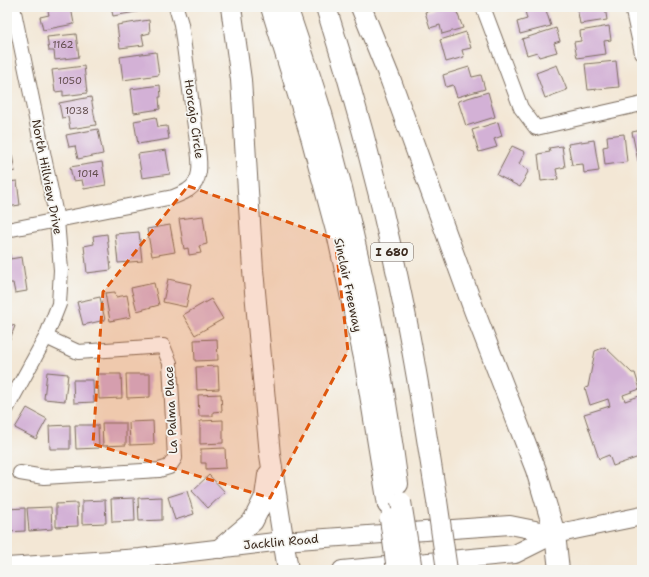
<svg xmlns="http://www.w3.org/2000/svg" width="649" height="577" font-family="'Shantell Sans',sans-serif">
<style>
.building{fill:#d3b1d6}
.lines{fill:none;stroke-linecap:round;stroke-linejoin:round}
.minor-casing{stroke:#7b6c5e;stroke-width:16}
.major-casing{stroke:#7b6c5e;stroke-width:20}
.highway-casing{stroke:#7b6c5e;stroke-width:22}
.minor{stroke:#fff;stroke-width:14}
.major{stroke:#fff;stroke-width:18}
.highway{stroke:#fff;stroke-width:20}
.highway-bridge-casing{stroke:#7b6c5e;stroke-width:22;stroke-linecap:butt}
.highway-bridge{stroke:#fff;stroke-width:20}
.marked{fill:#df570d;fill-opacity:0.2;stroke:#df570d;stroke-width:3;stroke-dasharray:8 5;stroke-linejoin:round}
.labels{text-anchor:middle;stroke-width:3.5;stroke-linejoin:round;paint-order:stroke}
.number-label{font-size:10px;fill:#614c4c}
.shield{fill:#f6f6f2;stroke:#73675e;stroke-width:1}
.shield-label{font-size:11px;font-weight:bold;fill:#3b2a1e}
.street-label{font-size:12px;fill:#3b2a1e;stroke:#f6f6f2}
</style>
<rect width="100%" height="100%" fill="#f6f6f2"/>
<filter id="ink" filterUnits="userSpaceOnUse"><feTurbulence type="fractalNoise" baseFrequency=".025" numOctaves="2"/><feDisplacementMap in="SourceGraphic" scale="8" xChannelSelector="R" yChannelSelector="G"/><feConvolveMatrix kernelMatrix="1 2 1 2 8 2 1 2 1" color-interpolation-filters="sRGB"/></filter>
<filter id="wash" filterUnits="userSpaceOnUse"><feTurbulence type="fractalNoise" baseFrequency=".012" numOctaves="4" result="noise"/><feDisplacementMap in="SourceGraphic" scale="16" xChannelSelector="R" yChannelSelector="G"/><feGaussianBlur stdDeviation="0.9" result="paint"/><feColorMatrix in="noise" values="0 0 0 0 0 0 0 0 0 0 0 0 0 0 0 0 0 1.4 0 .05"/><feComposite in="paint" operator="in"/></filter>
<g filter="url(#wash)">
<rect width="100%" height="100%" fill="#f3e7d5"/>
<g id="blocks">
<g class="building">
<polygon points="47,7 71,7 74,24 43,30 40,17 49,15"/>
<polygon points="111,7 147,7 147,10 113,16"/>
<polygon points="441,7 455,7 463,28 442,34 440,25 430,28 425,12"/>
<polygon points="524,7 545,7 551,26 520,34 517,22 527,19"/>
<polygon points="577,7 605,7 607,20 580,24"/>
<polygon points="149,20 150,33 142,35 144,45 120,48 117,25"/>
<polygon points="609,26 611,40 604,41 606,54 577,58 574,42 581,41 580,31"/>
<polygon points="556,28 560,41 554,43 557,52 539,57 537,52 527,55 522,39"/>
<polygon points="466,32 471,48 462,50 464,57 446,62 440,40"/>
<polygon points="76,34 79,57 55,60 54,51 49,51 47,37"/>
<polygon points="156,52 159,75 123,80 120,57"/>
<polygon points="616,61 619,87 588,90 585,64"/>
<polygon points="557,65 567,90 545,98 536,73"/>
<polygon points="84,66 87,93 63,96 63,91 55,92 52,70"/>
<polygon points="469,67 472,77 481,75 485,89 457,97 453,85 446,87 443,75"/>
<polygon points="160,85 161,97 159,97 160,109 134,113 131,89"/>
<polygon points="488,92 495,117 466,126 458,101"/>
<polygon points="91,97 96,125 70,129 68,117 62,118 59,103"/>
<polygon points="156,117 158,127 167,126 169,139 138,144 134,121"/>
<polygon points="7,121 11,139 7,140"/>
<polygon points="498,122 502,136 494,139 497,147 479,152 472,130"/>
<polygon points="98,129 103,154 78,159 75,146 69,147 66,135"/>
<polygon points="642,130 642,160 638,161 632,132"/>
<polygon points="624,134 627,162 605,165 603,147 608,146 607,136"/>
<polygon points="594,140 599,171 584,173 583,164 572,165 568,144"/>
<polygon points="512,146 525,152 519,164 529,170 520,187 497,175"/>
<polygon points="562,146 565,167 556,169 558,179 541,181 538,154 550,152 549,148"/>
<polygon points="166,150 170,174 142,178 138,154"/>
<polygon points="7,153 8,155 12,155 15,171 7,173"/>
<polygon points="102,162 106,185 84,189 82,180 73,181 70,167"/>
<polygon points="17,181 20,205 7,207 7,182"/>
<polygon points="203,216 207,244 199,246 201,253 189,255 188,248 184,249 179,219"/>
<polygon points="170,225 175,252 152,256 147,229"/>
<polygon points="139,232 142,261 118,263 115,234"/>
<polygon points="107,234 111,270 87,273 84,246 94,244 93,236"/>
<polygon points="7,254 10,254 10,259 22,257 27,291 15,293 13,283 7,283"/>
<polygon points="168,279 191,284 186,307 163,302"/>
<polygon points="154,283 159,305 137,311 131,288"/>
<polygon points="115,292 116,297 127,295 131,317 110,321 105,293"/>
<polygon points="100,297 105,320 83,325 77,302"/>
<polygon points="211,299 223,319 195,335 183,315"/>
<polygon points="7,323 15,326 10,339 7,338"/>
<polygon points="217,339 218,360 195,361 194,340"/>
<polygon points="605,347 632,373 635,373 640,389 623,395 625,401 642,395 642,456 613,466 609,455 599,459 584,414 610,406 608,399 590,405 585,388 588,387 595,351"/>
<polygon points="218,366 219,389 197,390 196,367"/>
<polygon points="47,372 68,374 65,401 44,399"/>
<polygon points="98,374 121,374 122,398 99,399"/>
<polygon points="126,374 150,374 150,397 127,398"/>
<polygon points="73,380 93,380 94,402 74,403"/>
<polygon points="221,394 222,411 213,412 213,416 199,416 198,395"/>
<polygon points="27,408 47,419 36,439 15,428"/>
<polygon points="223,420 223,443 200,444 200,421"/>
<polygon points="153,421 154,444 130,445 129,422"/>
<polygon points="102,423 126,423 126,445 103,446"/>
<polygon points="70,425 70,449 50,449 49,426"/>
<polygon points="75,425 98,425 99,448 76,449"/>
<polygon points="225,448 226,468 206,469 206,463 201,463 201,449"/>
<polygon points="209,475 225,492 208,508 192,491"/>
<polygon points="187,491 194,514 175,520 168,497"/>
<polygon points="162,497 162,520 139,521 138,498"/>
<polygon points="134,498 135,521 112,522 111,499"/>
<polygon points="105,500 106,523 82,524 82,501"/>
<polygon points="77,503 78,526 56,527 56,504"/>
<polygon points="51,507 52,529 29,531 27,508"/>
<polygon points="25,508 25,531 7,532 7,509"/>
</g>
</g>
</g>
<g filter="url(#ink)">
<use href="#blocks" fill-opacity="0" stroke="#7b6c5e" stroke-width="1"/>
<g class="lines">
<g class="minor-casing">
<g id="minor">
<polyline points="483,7 521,108 536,128 642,104"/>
<polyline points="632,7 642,53"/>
<path d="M7 230 173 197C178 195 184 193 188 190 202 181 200 164 198 149L181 24 176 7"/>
<polyline points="7,408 46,337 59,304 61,270 57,220 13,7"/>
<polyline points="20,473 44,477 159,470 169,467 175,458 170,363 163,346 78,352 46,337"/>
</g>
</g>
<g class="major-casing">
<g id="major">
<polyline points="7,567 140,558 283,541 510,525 555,534"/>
<polyline points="342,570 515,554 555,534 642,516"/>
</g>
</g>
<g class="highway-casing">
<g id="highway">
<polyline points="231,7 241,80 253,270 270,455 288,570"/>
<polyline points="271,7 311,137 338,238 364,358 388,505"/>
<path d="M287 7C299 42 311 78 322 114 357 235 381 359 398 484"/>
<path d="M326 7C357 104 383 204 403 303 417 369 426 435 437 501"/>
<polyline points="361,7 391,81 474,310 536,470 555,534 559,570"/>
<polyline points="221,548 253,521 265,497 268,475"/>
</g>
</g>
<use href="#minor" class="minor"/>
<use href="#major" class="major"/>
<use href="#highway" class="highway"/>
<g class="highway-bridge-casing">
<g id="highway-bridge">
<polyline points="437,501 447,570"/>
<polyline points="401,502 412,570"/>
<polyline points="390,519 397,570"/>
</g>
</g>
<use href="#highway-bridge" class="highway-bridge"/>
</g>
</g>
<path class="marked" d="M188 186 335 239 348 351 270 498 93 444 103 292Z"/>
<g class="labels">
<g class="number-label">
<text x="63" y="48">1162</text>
<text x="70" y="84">1050</text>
<text x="77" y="114">1038</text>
<text x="88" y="177">1014</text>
</g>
<rect class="shield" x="371" y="243" width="42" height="18" rx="3"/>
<g class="shield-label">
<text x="392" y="256">I 680</text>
</g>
<g class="street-label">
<text transform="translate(194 119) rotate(82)" y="4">Horcajo Circle</text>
<text transform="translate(47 177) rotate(79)" y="4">North Hillview Drive</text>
<text transform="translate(348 285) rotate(78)" y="4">Sinclair Freeway</text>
<text transform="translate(171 410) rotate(-93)" y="4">La Palma Place</text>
<text transform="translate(281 542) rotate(-5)" y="4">Jacklin Road</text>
</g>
</g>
<rect width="649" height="577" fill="none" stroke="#f6f6f2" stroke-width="24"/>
</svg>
